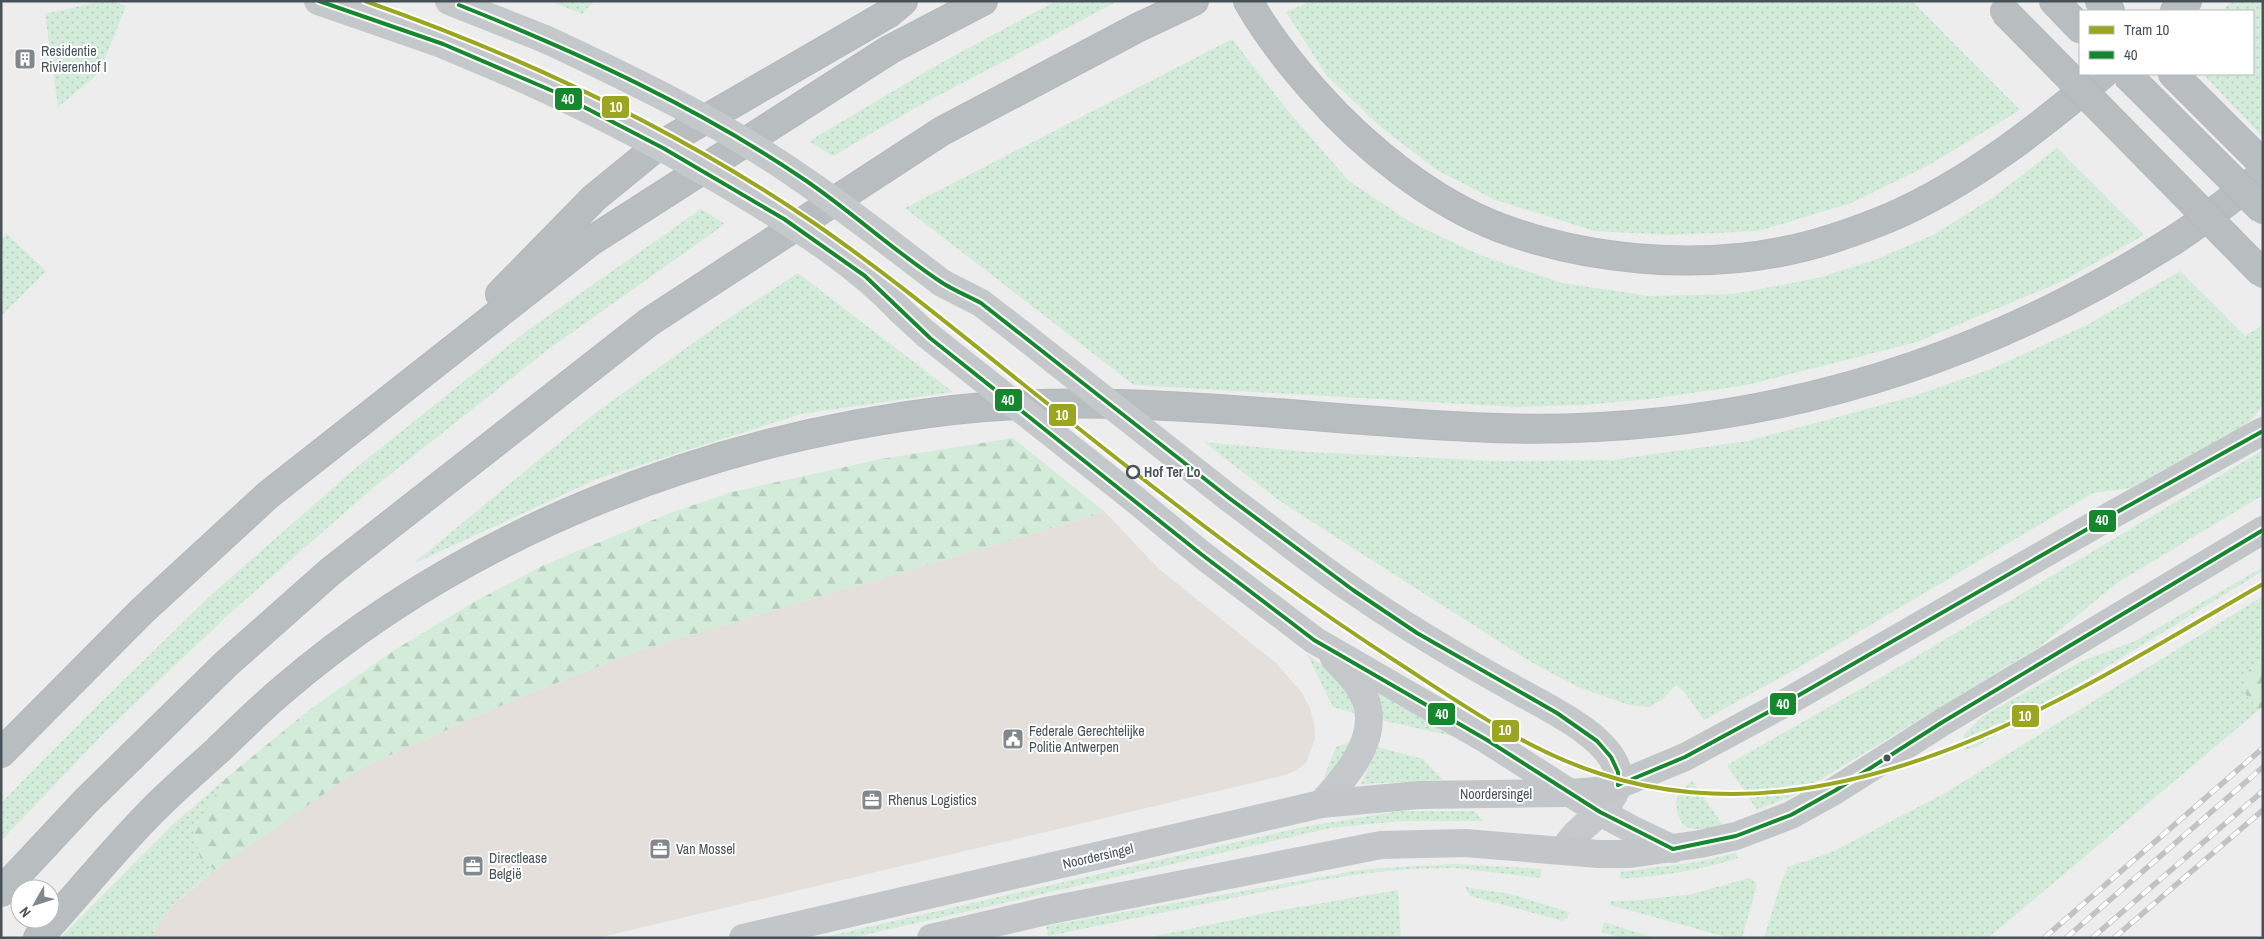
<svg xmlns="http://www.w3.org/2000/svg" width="2264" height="939" font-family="'Archivo Narrow',sans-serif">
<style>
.commercial{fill:#e4dfda}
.grass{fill:url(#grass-dots)}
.forest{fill:url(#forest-firs)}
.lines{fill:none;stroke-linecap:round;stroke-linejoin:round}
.highway-casing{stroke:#b3b8bc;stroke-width:30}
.secondary{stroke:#c5c8ca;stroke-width:28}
.primary{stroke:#c3c6c8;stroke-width:28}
.highway{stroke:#b8bdc0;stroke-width:28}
.rail-casing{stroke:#c0c2c4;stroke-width:5.5}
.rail{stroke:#fff;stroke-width:4;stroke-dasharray:11;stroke-linecap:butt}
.highway-bridge-casing{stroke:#b3b8bc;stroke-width:30;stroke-linecap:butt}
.secondary-bridge{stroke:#c5c8ca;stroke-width:28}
.highway-bridge{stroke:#b8bdc0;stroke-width:28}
.bus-1-casing{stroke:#fff;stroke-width:8}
.bus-1{stroke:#15882e;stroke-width:4}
.tram-1-casing{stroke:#fff;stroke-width:8}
.tram-1{stroke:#9aa61f;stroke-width:4}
.stop-dot{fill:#fff;stroke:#465158;stroke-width:2.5}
.bus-dot{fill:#465158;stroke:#fff;stroke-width:2}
.labels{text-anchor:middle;stroke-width:4;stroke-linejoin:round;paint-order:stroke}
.poi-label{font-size:14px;fill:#465158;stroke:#fff;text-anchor:start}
.stop-label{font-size:14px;font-weight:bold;fill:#465158;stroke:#fff;text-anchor:start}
.street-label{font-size:14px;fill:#465158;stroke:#fff}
.line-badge{stroke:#fff;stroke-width:2}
.badge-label{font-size:14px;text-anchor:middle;font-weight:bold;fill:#fff}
</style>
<defs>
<pattern id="grass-dots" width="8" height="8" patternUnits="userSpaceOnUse" patternTransform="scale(1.25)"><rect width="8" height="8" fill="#d2ecd9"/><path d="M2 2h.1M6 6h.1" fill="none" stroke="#b6ccbc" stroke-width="1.8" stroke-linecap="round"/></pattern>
<pattern id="forest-firs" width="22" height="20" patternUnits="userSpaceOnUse" patternTransform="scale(1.25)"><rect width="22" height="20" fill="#d2ecd9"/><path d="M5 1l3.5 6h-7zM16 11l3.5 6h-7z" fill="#b6ccbc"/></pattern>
</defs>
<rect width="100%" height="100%" fill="#eeeded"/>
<polygon class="commercial" points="1105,512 1158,568 1277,664 1302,693 1310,708 1314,725 1315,739 1306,763 1297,770 1286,775 597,938 152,938 156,927 171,907 215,870 296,811 361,768 516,699 637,651"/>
<g class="grass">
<polygon points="103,1 113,1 126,6 99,73 58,107 45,14"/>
<polygon points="550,1 594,1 582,14"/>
<polygon points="1056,1 1118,1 913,109 833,156 809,141 939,64"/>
<polygon points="1311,1 1912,1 2020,110 1929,165 1851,203 1759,231 1670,235 1595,231 1495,200 1437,170 1382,128 1327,76 1286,12"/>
<polygon points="2233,1 2263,1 2263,137 2203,74 2253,74 2253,11 2221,11"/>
<polygon points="1232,39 1288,111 1349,181 1412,223 1480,255 1562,283 1649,296 1733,294 1818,278 1877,259 1935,234 1995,196 2057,148 2144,235 2063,281 1917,342 1747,385 1651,399 1583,405 1517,407 1134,385 905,208"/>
<polygon points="701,209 725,224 546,351 374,487 228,615 106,731 1,841 1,803 91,712 211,595 357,467 528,330"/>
<polygon points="7,234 46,271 1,316 1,239"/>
<polygon points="2180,271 2245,336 2263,325 2263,405 2255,416 2244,427 2130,488 2093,493 1803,665 1704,720 1685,693 1676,685 1663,699 1649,707 1629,705 1578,687 1531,662 1351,547 1277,499 1204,442 1309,452 1498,461 1611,460 1748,441 1911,397 1991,369 2089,324"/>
<polygon points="798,273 953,392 801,414 597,479 413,564 594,414 714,328"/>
<polygon points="2263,450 2263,495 2117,583 2039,647 1797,794 1757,810 1727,765 1892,671"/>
<polygon points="2263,567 2263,571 1976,747 1965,750 1962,741 1965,733 1983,716 2082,661 2135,641"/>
<polygon points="2263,596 2263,661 2249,670 2246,695 2260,709 1988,938 1764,938 1780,886 1788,867 1832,852 1945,793"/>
<path d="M1307 654C1328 670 1352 684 1354 713L1333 707Z"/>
<polygon points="1374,687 1469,740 1381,720"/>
<polygon points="1353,741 1330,777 1324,777 1336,747"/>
<polygon points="1378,747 1423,759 1443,780 1361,784"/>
<path d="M225 779 194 830 200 858 215 870C192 889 163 908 152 938H60L168 829Z"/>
<path d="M1692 781 1723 825C1697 831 1678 836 1676 801L1682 789Z"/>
<polygon points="1400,811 1475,811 1483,821 1400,821 1330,828 851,938 820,938 1303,827"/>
<path d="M1736 853 1738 858C1699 871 1661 876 1620 879V872L1697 862Z"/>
<polygon points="1456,864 1541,869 1541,878 1456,868 1411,869 1368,873 1316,881 1048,936 1046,926 1366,869"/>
<polygon points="1749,878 1755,881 1757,885 1742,938 1730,938 1610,905 1610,901 1640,900 1692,894"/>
<polygon points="1465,887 1511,894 1569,912 1567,918 1563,921 1470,896"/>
<polygon points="1398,890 1401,938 1146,938 1276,911"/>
<polygon points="1604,922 1655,938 1619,938 1601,932"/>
</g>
<g class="forest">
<polygon points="1013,438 1105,512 637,651 516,699 361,768 215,870 200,858 194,830 225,779 309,710 393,651 474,602 544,565 670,513 732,492 881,459"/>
<polygon points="2263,661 2263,706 2260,709 2246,695 2245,682 2249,670"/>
</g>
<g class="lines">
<g class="highway-casing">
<g id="highway">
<path d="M1248 1C1267 35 1291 65 1317 94 1364 147 1431 201 1498 227 1585 260 1694 270 1785 251 1821 244 1857 231 1891 217 1969 183 2038 128 2103 74"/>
<polyline points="2054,1 2080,28"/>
<polyline points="2100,1 2110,11"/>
<polyline points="2175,11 2187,1"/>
<polyline points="2173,74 2263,164"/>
<polyline points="500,294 594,198 654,149 889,13 903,1"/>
<polyline points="1,753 142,611 268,495 591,241 889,50 983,1"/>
<polyline points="1,892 86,801 226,664 331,571 649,322 942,131 1137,28 1194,1"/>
<path d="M38 938C77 896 113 850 154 809 174 789 196 770 217 751 238 731 258 711 280 692 466 531 710 438 953 410 1122 391 1301 419 1470 427 1724 440 1960 376 2174 240 2205 220 2234 197 2263 174"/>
</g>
</g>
<g class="secondary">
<polyline points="318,1 442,44 508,72"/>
<polyline points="449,1 545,39"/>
<polyline points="942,283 981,303 1020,333"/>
<polyline points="901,311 926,334"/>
<polyline points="1132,497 1201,554 1314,640 1487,740 1600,812 1635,831 1673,849"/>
<path d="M1229 498C1271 529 1311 562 1354 591 1407 628 1462 660 1518 691 1547 707 1611 737 1618 773 1622 799 1593 817 1577 833 1572 838 1567 845 1563 850"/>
<path d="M1321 804C1343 780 1375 745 1368 709 1365 689 1347 671 1334 658"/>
</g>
<g class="primary">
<polyline points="743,938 1321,804 1419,795 1570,793 1596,791 1618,785 1685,757 1787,702 2110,516 2263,431"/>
<polyline points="931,938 1046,911 1381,845 1465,843 1599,854 1630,854 1700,844 1736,836 1791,815 1836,790 1941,723 2263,530"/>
</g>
<use href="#highway" class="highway"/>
<g class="rail-casing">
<g id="rail">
<polyline points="2044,938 2263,748"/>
<polyline points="2066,938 2263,767"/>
<polyline points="2092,938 2263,791"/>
<polyline points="2114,938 2263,810"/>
</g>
</g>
<use href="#rail" class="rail"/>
<g class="highway-bridge-casing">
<g id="highway-bridge">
<polyline points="2004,11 2263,274"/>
<polyline points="2126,74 2263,210"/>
</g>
</g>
<g class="secondary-bridge">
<path d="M545 39C635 81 724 124 805 181 852 213 897 249 942 283"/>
<path d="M508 72C593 110 674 152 753 200 805 232 859 266 901 311"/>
<polyline points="1020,333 1229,498"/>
<polyline points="926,334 1132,497"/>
</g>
<use href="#highway-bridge" class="highway-bridge"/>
<g class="bus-1-casing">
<g id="bus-1">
<polyline points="319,1 443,44 555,92 663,148 784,219 865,276 930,338 1201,554 1314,640 1487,740 1600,812 1673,849"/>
<path d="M459 5C579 53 698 107 805 180 852 212 894 251 941 282 953 290 968 296 981 303L1229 498 1353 590 1417 633 1557 713 1597 741 1611 757 1618 772V785"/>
<polyline points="1618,785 1685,757 1787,702 2110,516 2263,431"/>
<polyline points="1673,849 1736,836 1791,815 1836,790 1941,723 2263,530"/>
</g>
</g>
<use href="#bus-1" class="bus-1"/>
<g class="tram-1-casing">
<path id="tram-1" d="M365 1C524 57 675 128 814 223 895 279 971 343 1048 404 1162 495 1277 585 1400 664 1463 705 1528 751 1601 774 1658 793 1724 798 1785 791 1961 771 2113 670 2263 584"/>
</g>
<use href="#tram-1" class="tram-1"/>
</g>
<defs>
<g id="building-square" transform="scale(1.125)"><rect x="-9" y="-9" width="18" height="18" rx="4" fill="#81888c" stroke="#fff"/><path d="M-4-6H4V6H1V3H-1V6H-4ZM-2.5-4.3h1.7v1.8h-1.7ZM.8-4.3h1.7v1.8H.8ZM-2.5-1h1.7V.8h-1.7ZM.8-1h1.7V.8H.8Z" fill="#fff"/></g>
<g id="civic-square" transform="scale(1.125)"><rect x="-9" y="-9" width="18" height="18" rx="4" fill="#81888c" stroke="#fff"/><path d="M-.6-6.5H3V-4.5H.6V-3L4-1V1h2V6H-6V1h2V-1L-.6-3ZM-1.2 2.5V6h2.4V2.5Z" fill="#fff"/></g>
<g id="office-square" transform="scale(1.125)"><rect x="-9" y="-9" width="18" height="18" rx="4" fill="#81888c" stroke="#fff"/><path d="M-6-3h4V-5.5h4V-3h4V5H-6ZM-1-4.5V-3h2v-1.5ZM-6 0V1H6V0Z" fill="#fff"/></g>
</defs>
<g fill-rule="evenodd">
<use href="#building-square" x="25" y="59"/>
<use href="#civic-square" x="1013" y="739"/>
<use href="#office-square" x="872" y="800"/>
<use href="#office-square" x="660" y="849"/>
<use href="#office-square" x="473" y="866"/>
</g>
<circle class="stop-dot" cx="1133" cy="472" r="6"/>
<circle class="bus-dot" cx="1887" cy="758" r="4.5"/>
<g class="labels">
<g class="poi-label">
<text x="41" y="56">Residentie<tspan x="41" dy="16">Rivierenhof I</tspan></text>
<text x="1029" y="736">Federale Gerechtelijke<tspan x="1029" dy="16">Politie Antwerpen</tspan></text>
<text x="888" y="805">Rhenus Logistics</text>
<text x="676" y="854">Van Mossel</text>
<text x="489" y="863">Directlease<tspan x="489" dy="16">België</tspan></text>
</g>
<g class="stop-label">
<text x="1144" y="477">Hof Ter Lo</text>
</g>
<g class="street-label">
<text x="1496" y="799">Noordersingel</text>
<text transform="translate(1098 856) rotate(-13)" y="5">Noordersingel</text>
</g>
</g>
<g class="line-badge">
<rect x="554" y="87" width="29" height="24" rx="5" fill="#15882e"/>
<rect x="601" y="95" width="29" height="24" rx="5" fill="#9aa61f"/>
<rect x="994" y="388" width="29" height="24" rx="5" fill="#15882e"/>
<rect x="1048" y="403" width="29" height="24" rx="5" fill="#9aa61f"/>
<rect x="2088" y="509" width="29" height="24" rx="5" fill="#15882e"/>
<rect x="1769" y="692" width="28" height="24" rx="5" fill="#15882e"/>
<rect x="1427" y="702" width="29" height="24" rx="5" fill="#15882e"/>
<rect x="2011" y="704" width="29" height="24" rx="5" fill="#9aa61f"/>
<rect x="1491" y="719" width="29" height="24" rx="5" fill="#9aa61f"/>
</g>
<g class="badge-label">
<text x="568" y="104">40</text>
<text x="616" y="112">10</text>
<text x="1008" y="405">40</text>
<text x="1062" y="420">10</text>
<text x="2102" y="525">40</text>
<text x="1783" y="709">40</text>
<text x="1442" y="719">40</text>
<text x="2025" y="721">10</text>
<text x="1505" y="735">10</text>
</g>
<rect width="2264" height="939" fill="none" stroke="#465158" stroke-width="5"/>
<rect x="2079" y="10" width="175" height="65" fill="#ffffff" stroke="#b5b9bc"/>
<rect x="2089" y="26" width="25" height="8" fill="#9aa61f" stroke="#b5b9bc"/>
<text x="2124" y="35" font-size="15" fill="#465158">Tram 10</text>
<rect x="2089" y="51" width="25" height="8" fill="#15882e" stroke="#b5b9bc"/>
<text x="2124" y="60" font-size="15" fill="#465158">40</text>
<g transform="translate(35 904) rotate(231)"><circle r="24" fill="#ffffff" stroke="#b5b9bc"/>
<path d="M0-4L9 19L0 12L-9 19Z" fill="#81888c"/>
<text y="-8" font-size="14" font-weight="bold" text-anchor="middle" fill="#465158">N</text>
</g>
</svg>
